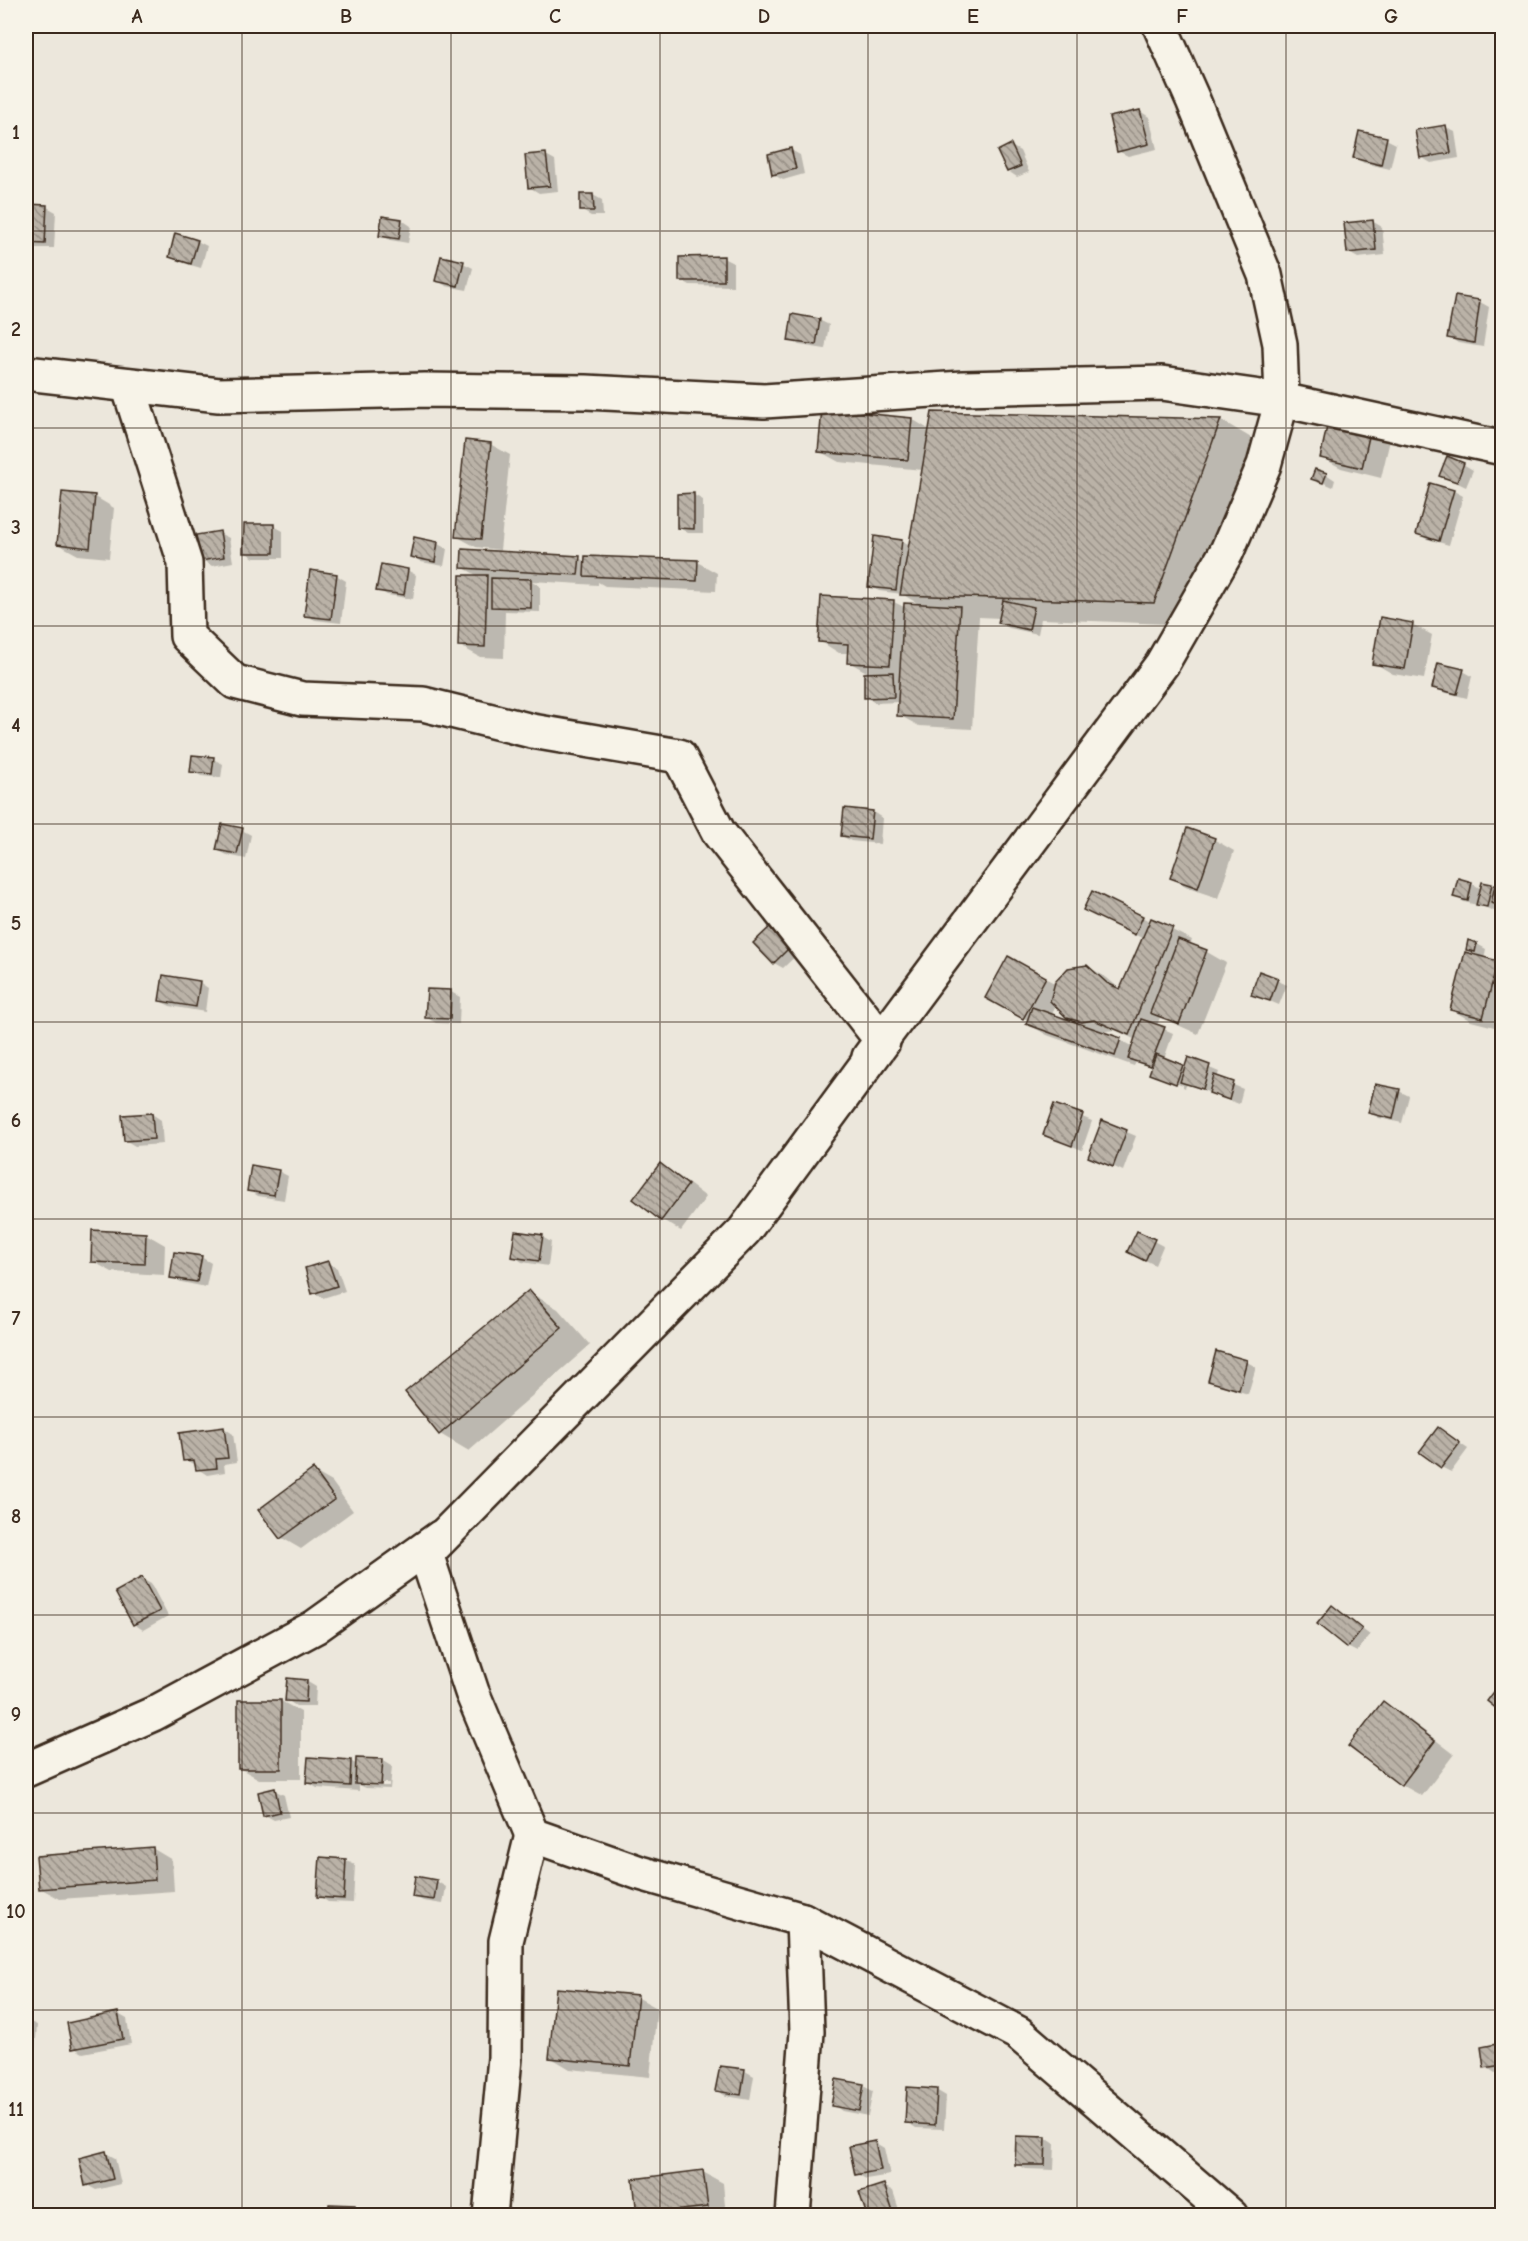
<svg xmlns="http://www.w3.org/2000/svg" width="1528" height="2241" font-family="'Comic Neue',sans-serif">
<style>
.shadow{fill:#0003;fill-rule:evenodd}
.building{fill:url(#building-back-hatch);stroke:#3b2a1e;stroke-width:1.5}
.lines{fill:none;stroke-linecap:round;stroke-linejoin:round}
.minor-casing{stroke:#3b2a1e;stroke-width:38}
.minor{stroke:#f7f3e8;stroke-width:33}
.grid{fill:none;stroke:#3b2a1e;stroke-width:1.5;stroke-opacity:0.55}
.neatline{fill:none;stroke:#3b2a1e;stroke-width:2}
.grid-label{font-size:20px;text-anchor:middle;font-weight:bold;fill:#3b2a1e}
</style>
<defs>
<pattern id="building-back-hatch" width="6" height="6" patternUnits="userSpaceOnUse" patternTransform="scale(1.5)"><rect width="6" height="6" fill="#bab2a7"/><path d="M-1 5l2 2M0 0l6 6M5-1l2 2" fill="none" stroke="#989187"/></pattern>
</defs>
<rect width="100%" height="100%" fill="#ece7dc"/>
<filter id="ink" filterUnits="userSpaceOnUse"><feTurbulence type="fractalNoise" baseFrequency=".0167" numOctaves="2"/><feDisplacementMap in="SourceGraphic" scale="12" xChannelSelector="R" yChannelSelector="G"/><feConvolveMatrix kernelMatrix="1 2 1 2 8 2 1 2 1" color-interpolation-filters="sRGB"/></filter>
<g filter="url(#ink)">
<g class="shadow">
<polygon points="1140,111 1149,117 1157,149 1128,156 1118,151"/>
<polygon points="1445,127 1455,132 1459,158 1431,163 1421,157"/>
<polygon points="1386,139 1396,144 1390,169 1364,163 1355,158"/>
<polygon points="1011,146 1020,151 1029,172 1017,177 1008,171"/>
<polygon points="791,150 800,155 804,174 783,180 774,175"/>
<polygon points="546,155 555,160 558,191 539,193 529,187"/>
<polygon points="593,195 602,200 603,216 591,216 582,211"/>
<polygon points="26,206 47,207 56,212 54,248 32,248 26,244"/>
<polygon points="402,220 411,226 408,243 390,240 381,235"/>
<polygon points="1372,221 1382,227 1385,255 1358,258 1349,253"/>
<polygon points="197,241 207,246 201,268 180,262 170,257"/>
<polygon points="723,258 733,263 733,286 690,285 681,280"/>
<polygon points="463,263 473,268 467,290 446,286 437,280"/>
<polygon points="1456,298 1480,302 1489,307 1483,347 1458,343 1449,337"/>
<polygon points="819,320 829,325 825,349 799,345 790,340"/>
<polygon points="823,411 912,419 930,430 933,413 1221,420 1258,442 1192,625 1041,619 1038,634 1009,628 999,623 1000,618 979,617 972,729 919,726 899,715 900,702 875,703 866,697 870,674 849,662 849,653 839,653 820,641 823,597 894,602 906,608 922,606 902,594 879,591 869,586 901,541 910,546 923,470 839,462 819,451"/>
<polygon points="1372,424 1391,436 1381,478 1341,468 1321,457"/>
<polygon points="490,444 510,455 500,550 476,547 456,536"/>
<polygon points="1463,464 1473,470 1466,487 1441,475"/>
<polygon points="1326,474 1335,480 1333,487 1313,478"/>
<polygon points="1454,491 1463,496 1449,545 1427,539 1417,534"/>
<polygon points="679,495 694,495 703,500 703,533 688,533 678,527"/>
<polygon points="94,496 114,508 109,558 78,555 58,544"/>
<polygon points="245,526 274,526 283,531 283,558 254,558 245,552"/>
<polygon points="219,533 229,538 233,562 212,566 202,560"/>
<polygon points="415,539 438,544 447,549 444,566 421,562 412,556"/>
<polygon points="579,558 586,562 697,562 717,573 716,591 605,586 598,582 598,585 532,581 540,586 540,612 505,611 504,658 480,657 460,646 480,577 462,567"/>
<polygon points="407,570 416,575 413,599 387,595 378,590"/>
<polygon points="336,575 346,581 341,623 315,620 306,615"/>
<polygon points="1412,624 1432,635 1424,679 1393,674 1374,663"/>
<polygon points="1463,671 1472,676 1467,698 1443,692 1434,687"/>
<polygon points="213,759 223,764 221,778 201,776 192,771"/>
<polygon points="873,812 882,818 880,844 851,841 842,836"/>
<polygon points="242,830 251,835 246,859 227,855 217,850"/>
<polygon points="1188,830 1215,840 1234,851 1218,898 1191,889 1171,878"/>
<polygon points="1459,880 1472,883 1481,889 1483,884 1502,888 1502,908 1498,905 1496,912 1477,904 1477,905 1464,902 1455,896"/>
<path d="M1094 915 1142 917 1151 922 1152 920 1192 940 1190 945 1207 952 1226 963 1198 1034 1160 1017 1157 1026 1173 1033 1164 1059 1186 1068 1188 1059 1219 1072 1217 1078 1243 1089 1239 1104 1187 1084 1185 1088 1183 1087V1085L1159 1076V1078L1151 1073 1153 1068 1136 1062 1134 1066 1047 1035 1028 1024 1029 1021 987 997 1008 958 1056 984 1087 966 1107 978 1121 990 1144 939ZM1056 1005 1068 1016 1079 1023 1078 1025 1051 1015ZM1115 1030 1136 1040 1133 1047 1120 1040 1100 1032Z"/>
<polygon points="774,926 802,950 783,968 774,963"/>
<polygon points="1477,944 1486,949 1484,959 1502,965 1502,1029 1471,1021 1452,1010 1481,957 1467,949"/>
<polygon points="1260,973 1287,985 1279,1005 1253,994"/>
<polygon points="199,982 208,988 205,1012 170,1006 160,1001"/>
<polygon points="451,992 460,997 459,1024 436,1023 427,1018"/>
<polygon points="1399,1091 1409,1096 1402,1123 1379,1118 1369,1112"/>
<polygon points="1055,1106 1092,1121 1082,1150 1045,1135"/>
<polygon points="152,1114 161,1120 163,1144 135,1146 125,1140"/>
<polygon points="1103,1122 1136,1136 1123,1171 1090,1156"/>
<polygon points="660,1165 680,1177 706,1197 681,1231 661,1219"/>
<polygon points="278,1171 288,1176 284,1200 258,1196 249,1190"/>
<polygon points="1138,1233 1163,1246 1155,1265 1139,1257"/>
<polygon points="146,1234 165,1245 164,1275 112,1272 92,1261"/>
<polygon points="542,1237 551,1242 548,1266 522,1262 513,1256"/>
<polygon points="201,1257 211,1263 206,1287 181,1282 172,1277"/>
<polygon points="328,1263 337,1268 345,1291 323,1298 314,1293"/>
<polygon points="529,1292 558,1309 590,1345 469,1451 440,1434"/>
<polygon points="1217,1353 1247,1362 1256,1367 1248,1394 1219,1385 1210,1380"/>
<polygon points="224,1428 233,1434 237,1462 224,1464 225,1472 207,1475 198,1469 197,1465 185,1460"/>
<polygon points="1439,1429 1468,1449 1451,1472 1441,1467"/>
<polygon points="313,1471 332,1482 353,1511 301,1549 282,1538 261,1510"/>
<polygon points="142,1579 151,1584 168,1616 143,1630 134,1624"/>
<polygon points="1332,1607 1370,1635 1357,1652 1347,1647"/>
<polygon points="306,1681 316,1687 315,1706 296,1706 287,1700"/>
<polygon points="281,1701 301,1712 301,1779 259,1779 239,1768"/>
<polygon points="1383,1703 1402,1714 1454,1754 1422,1796 1402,1785 1350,1746"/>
<path d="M382 1760 392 1766 390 1789 366 1788 359 1785V1791L317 1788 307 1782 351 1761 357 1765ZM364 1783H389V1786H364Z"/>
<polygon points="274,1790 284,1795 289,1817 274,1820 265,1815"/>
<polygon points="152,1848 172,1860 174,1891 60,1899 40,1888"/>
<polygon points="321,1859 346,1860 355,1865 353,1903 328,1902 319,1896"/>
<polygon points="436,1881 446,1887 443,1904 423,1901 413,1896"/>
<polygon points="637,1997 657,2008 650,2077 570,2069 550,2057"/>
<polygon points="118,2014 127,2019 131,2044 83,2053 74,2048"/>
<polygon points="26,2020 37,2025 33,2078 26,2077"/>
<polygon points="1502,2045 1502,2071 1495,2073 1486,2067 1483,2048"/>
<polygon points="745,2071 754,2076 750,2100 726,2096 717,2091"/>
<polygon points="863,2086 873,2091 868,2116 842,2111 833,2105"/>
<polygon points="936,2090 946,2096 944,2129 916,2128 907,2122"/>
<polygon points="1046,2138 1055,2144 1054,2170 1026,2169 1016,2164"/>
<polygon points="874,2142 884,2148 890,2175 866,2179 857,2174"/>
<polygon points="106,2153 115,2158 121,2184 96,2190 87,2185"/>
<polygon points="703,2172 723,2183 726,2216 639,2214"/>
<polygon points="884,2186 893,2191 901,2216 868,2216"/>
<polygon points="355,2207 364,2212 364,2216 330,2216"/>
</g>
<g class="building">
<polygon points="1140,110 1149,144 1117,152 1109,117"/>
<polygon points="1446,125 1451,153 1420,158 1415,130"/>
<polygon points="1359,131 1387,137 1381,165 1353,158"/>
<polygon points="1011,144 1021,166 1007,172 997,151"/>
<polygon points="791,148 796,169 772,175 768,154"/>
<polygon points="546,153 550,186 528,188 525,155"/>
<polygon points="580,194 593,194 594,211 580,211"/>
<polygon points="26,204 47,205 45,244 26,243"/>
<polygon points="382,216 402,219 399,239 379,236"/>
<polygon points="1373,220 1376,250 1347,253 1344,223"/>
<polygon points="175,233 198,240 191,264 169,257"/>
<polygon points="441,256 464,261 458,286 435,281"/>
<polygon points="724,256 724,281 679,281 679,257"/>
<polygon points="1455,296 1480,300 1474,343 1447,338"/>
<polygon points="792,314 820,319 816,345 788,341"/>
<polygon points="822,409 912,418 908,460 818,452"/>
<polygon points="932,412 1221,419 1154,603 900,595"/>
<polygon points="1330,413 1372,423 1362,468 1320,458"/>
<polygon points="465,440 491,443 481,539 455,537"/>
<polygon points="1447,456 1464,463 1457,482 1439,476"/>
<polygon points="1315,469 1327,473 1323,483 1311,479"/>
<polygon points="1430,483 1454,490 1439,541 1416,534"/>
<polygon points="62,492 95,495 90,548 57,544"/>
<polygon points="694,493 694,529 677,528 677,494"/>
<polygon points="244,524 274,524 274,553 243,553"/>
<polygon points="220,531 224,557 201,561 196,535"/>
<polygon points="874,536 902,540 896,590 868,587"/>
<polygon points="414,537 438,542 435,562 410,557"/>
<polygon points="462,549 580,556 578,575 461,568"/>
<polygon points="585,556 698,560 697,581 584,576"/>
<polygon points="381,564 408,569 404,595 376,591"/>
<polygon points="310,570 337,574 331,619 304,616"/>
<polygon points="460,575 487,575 485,647 458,646"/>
<polygon points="491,578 531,579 531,608 491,607"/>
<polygon points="821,596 894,600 890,665 847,663 848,644 818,642"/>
<polygon points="1003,600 1034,607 1029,630 998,623"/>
<polygon points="904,603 960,606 953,719 897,716"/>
<polygon points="1380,617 1413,623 1405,669 1372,664"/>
<polygon points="1438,663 1464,669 1457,694 1432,688"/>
<polygon points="893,672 894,697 864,698 864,673"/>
<polygon points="192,755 214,757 212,774 190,772"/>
<polygon points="844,808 873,811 870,839 841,836"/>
<polygon points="222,824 243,828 237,854 216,850"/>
<polygon points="1187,828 1215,838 1198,888 1170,878"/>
<polygon points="1458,878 1472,882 1468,901 1453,897"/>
<polygon points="1482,882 1492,884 1487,907 1476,905"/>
<polygon points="1495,885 1502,887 1502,906 1491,903"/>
<polygon points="1092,891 1143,916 1135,935 1083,910"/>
<polygon points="1151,918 1173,927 1129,1035 1094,1020 1082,1022 1067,1018 1050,1001 1055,982 1068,968 1087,965 1107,983 1120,989"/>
<polygon points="773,924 793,944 773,964 753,943"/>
<polygon points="1178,939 1207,950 1179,1024 1150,1013"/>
<polygon points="1468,940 1477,943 1475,952 1466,950"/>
<polygon points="1465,952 1498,961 1483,1018 1450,1010"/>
<polygon points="1008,956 1046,977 1023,1019 985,998"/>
<polygon points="1259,971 1278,978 1270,1001 1251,995"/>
<polygon points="163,975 200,981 196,1007 159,1001"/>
<polygon points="427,989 451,990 450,1019 425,1018"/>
<polygon points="1032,1007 1121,1038 1115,1056 1026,1024"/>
<polygon points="1141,1019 1165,1027 1150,1066 1128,1059"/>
<polygon points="1156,1054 1183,1065 1176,1084 1149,1074"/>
<polygon points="1188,1057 1210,1065 1203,1089 1180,1082"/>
<polygon points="1214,1075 1234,1082 1229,1100 1209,1093"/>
<polygon points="1375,1084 1400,1089 1393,1119 1368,1113"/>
<polygon points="1054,1104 1083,1114 1072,1146 1043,1135"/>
<polygon points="152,1113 154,1139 124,1141 122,1115"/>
<polygon points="1102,1120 1127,1130 1113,1167 1088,1157"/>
<polygon points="660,1163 688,1185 661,1221 633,1199"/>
<polygon points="251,1165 279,1170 274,1195 247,1191"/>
<polygon points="92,1230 146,1233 145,1264 91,1262"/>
<polygon points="515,1231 543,1235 539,1261 511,1257"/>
<polygon points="1137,1231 1155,1239 1145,1261 1127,1252"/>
<polygon points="174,1252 202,1256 197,1282 170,1278"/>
<polygon points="328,1261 337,1286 312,1294 305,1268"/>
<polygon points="529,1290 562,1328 439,1435 405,1392"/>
<polygon points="1216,1351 1247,1360 1239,1390 1208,1381"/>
<polygon points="224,1427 228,1458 216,1459 217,1468 196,1470 194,1460 183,1461 179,1433"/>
<polygon points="1438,1427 1460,1443 1441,1468 1419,1452"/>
<polygon points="313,1469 335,1499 280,1539 258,1510"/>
<polygon points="142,1577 160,1611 133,1625 115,1592"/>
<polygon points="1332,1605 1362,1629 1347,1648 1317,1624"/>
<polygon points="287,1678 307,1680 306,1702 285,1701"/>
<polygon points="1502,1681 1502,1713 1487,1701"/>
<rect x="238" y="1700" width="43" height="69"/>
<polygon points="1383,1701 1435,1741 1401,1786 1348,1746"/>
<polygon points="308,1757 351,1760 350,1786 306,1783"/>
<polygon points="356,1758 383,1759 381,1785 355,1784"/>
<polygon points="275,1788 280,1812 263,1816 258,1792"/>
<polygon points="153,1847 155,1880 39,1889 36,1856"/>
<polygon points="320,1857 346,1859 344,1899 317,1897"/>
<polygon points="415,1876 437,1880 434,1900 412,1897"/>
<polygon points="556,1988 638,1995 630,2066 549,2058"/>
<polygon points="118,2012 123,2039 72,2049 67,2023"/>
<polygon points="1502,2043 1502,2065 1484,2068 1481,2047"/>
<polygon points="720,2066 745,2069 741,2095 715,2091"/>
<polygon points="836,2079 864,2084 859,2111 831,2106"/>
<polygon points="907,2087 937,2089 935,2125 905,2123"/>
<polygon points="1016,2136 1046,2137 1045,2165 1015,2165"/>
<polygon points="875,2141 881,2170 855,2175 849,2146"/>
<polygon points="106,2151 113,2179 85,2186 79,2158"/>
<polygon points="703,2170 708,2207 637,2215 633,2179"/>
<polygon points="884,2184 893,2212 883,2216 867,2216 859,2192"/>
<polygon points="329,2204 355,2205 355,2216 328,2216"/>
</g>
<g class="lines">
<g class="minor-casing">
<g id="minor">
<polyline points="26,373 219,395 425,390 586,392 764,401 963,388 1162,383 1282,400 1502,448"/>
<polyline points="128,385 185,563 187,636 235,682 302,699 423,704 532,731 679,756 719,833 883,1042 744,1231 426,1554 472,1692 532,1835 640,1873 803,1920 1018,2033 1231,2216"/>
<polyline points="869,1057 1162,664 1227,551 1264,465 1282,400 1280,344 1265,275 1193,100 1160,26"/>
<polyline points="26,1770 153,1714 315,1627 441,1537"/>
<polyline points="490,2216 505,2058 506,1941 532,1835"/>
<polyline points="793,2216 807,2032 803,1920"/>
</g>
</g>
<use href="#minor" class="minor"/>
</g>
</g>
<path class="grid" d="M242 26V2216M451 26V2216M660 26V2216M868 26V2216M1077 26V2216M1286 26V2216M26 231H1502M26 428H1502M26 626H1502M26 824H1502M26 1022H1502M26 1219H1502M26 1417H1502M26 1615H1502M26 1813H1502M26 2010H1502"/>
<rect width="1528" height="2241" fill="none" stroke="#f7f3e8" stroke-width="66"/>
<rect x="33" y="33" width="1462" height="2175" class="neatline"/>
<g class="grid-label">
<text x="137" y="23">A</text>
<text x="346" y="23">B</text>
<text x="555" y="23">C</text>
<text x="764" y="23">D</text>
<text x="973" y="23">E</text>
<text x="1182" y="23">F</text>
<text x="1391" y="23">G</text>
<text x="16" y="139">1</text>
<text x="16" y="336">2</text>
<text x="16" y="534">3</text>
<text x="16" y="732">4</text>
<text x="16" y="930">5</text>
<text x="16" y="1127">6</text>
<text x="16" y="1325">7</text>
<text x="16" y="1523">8</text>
<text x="16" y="1721">9</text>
<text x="16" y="1918">10</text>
<text x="16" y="2116">11</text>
</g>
</svg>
